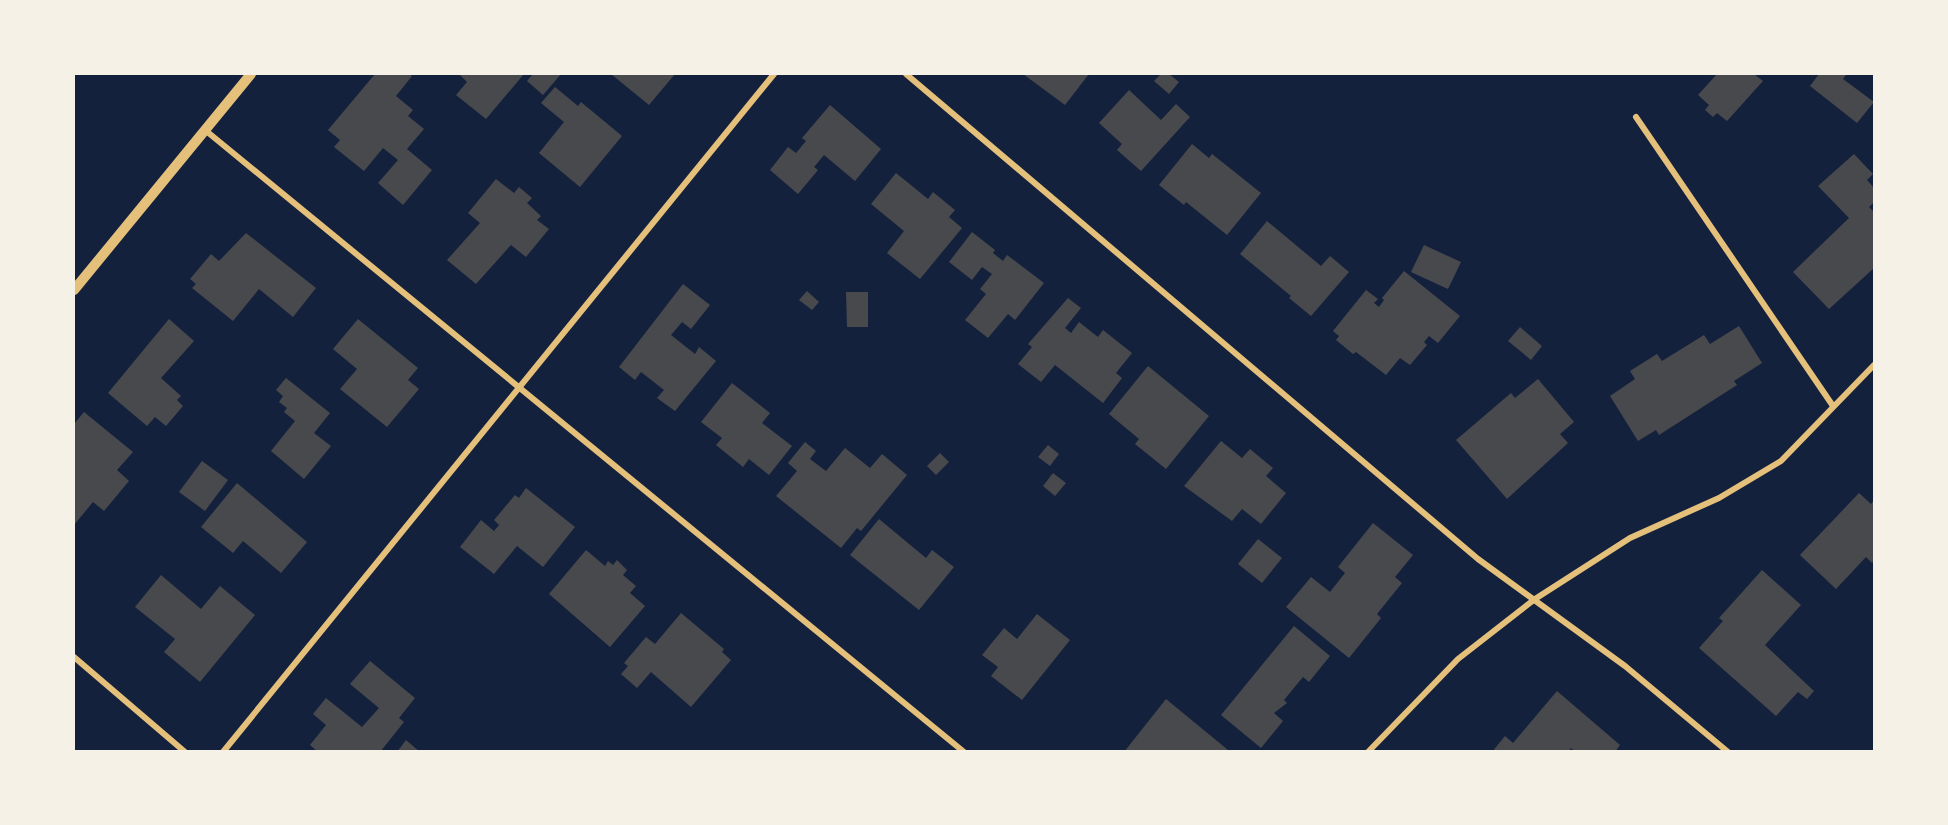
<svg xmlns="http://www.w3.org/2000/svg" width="1948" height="825" font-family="'PT Serif',serif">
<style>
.building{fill:#48494c}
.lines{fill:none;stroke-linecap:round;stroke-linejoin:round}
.minor{stroke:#e5c07b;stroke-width:6}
.tertiary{stroke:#e5c07b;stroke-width:10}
</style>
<rect width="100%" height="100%" fill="#14213d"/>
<g class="building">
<polygon points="375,74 409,74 412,76 396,96 413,110 408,116 424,129 407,149 432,170 403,205 378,183 398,160 383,148 364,171 334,147 340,140 328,130"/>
<polygon points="459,74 524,74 486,119 456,95 467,82"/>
<polygon points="533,74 561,74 543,95 527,81"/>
<polygon points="611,74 675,74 649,105"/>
<polygon points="1023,74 1089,74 1065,105"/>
<polygon points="1161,74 1169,74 1179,82 1169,94 1154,81"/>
<polygon points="1717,74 1754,74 1763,81 1727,121 1717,113 1713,117 1705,110 1709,105 1698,95"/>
<polygon points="1819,74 1843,74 1846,75 1843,79 1874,102 1857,123 1810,86"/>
<polygon points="555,87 578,106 581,102 622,136 580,187 539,153 564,122 541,103"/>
<polygon points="1129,90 1161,120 1176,104 1190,117 1141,171 1117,150 1122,144 1099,123"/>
<polygon points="830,105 881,149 855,181 824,155 814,167 818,170 798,194 770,170 788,147 796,153 806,141 802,138"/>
<polygon points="1192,144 1209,158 1212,154 1261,193 1227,235 1186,202 1184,205 1159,185"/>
<polygon points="1854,154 1873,174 1867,180 1874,188 1874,202 1869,207 1874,212 1874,268 1829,309 1793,272 1849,218 1818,186"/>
<polygon points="896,173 928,199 933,192 955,210 949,217 962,228 920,279 887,253 904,231 871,204"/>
<polygon points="496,179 514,193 519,187 532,198 527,203 541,216 537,220 549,229 526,257 511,245 476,284 447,260 480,223 468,213"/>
<polygon points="1267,221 1321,266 1330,256 1349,272 1311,316 1289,298 1291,296 1240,254"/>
<polygon points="972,232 995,250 993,253 1003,261 1007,255 1044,283 1015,320 1008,314 988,338 965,320 986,294 980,289 992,274 982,267 972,280 949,262"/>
<polygon points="246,233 316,288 293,317 259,289 233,321 192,288 196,284 190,279 211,254 219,261"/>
<polygon points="1424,245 1461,262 1448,289 1411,272"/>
<polygon points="1404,271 1460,316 1438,343 1429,336 1424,342 1427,345 1410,365 1400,358 1386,375 1356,352 1353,354 1336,340 1339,336 1333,331 1366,290 1378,299 1374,303 1379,307 1384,300 1382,298"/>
<polygon points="683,284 710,305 691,329 682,322 671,335 695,354 699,347 716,361 675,411 657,398 664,390 641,372 635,380 619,367"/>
<polygon points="807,291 819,302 812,310 799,300"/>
<polygon points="846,292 868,292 868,327 847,327"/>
<polygon points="1068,298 1081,308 1065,328 1071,333 1079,322 1098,337 1103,330 1132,353 1116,373 1122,378 1103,403 1055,365 1041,382 1018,364 1032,347 1028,344"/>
<polygon points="169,319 194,341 161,378 181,396 177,400 183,406 166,426 155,417 147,426 108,393"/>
<polygon points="358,319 418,368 408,380 419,389 387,427 340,389 357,369 333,349"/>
<polygon points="1739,326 1762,363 1734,381 1737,385 1659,435 1656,430 1638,441 1610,396 1635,379 1630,371 1657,354 1662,361 1704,335 1710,344"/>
<polygon points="1520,327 1542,346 1531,360 1508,341"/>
<polygon points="1148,366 1209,416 1166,469 1135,444 1139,439 1109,414"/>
<polygon points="286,378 330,413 314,433 331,446 304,479 271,451 295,421 284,412 287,408 279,402 283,396 276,390"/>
<polygon points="1538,379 1574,422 1560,434 1568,443 1507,499 1456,440 1511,393 1515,398"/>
<polygon points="732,383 770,413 762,423 792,446 769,475 749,459 743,467 716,445 722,438 701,422"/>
<polygon points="84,412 133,452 117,470 129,481 104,511 93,502 74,525 74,424"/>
<polygon points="1221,441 1242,458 1250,449 1273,468 1266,476 1286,493 1261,524 1242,509 1232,521 1184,486"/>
<polygon points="805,442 816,451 810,459 826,471 845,448 870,468 882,454 907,475 861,531 857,528 841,548 776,496 797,471 788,463"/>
<polygon points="1048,445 1059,454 1050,466 1038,457"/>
<polygon points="940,453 949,462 936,475 927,466"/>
<polygon points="202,461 228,480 205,511 179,492"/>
<polygon points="1053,473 1066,483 1055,496 1043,486"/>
<polygon points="237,483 307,542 281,573 243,541 233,553 201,527"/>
<polygon points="526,488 575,527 543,567 517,546 494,574 460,547 481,520 494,531 499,525 494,520 515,495 519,498"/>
<polygon points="1859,493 1871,504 1874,500 1874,560 1872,563 1866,557 1836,589 1800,555"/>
<polygon points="879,519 926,558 932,550 954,567 919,610 850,555"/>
<polygon points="1373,523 1413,555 1395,577 1402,583 1377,614 1381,618 1349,658 1286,607 1311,577 1330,592 1345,573 1338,567"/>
<polygon points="1258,539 1282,558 1262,583 1238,564"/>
<polygon points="586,550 605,566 608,561 613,565 617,560 627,570 623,575 636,586 630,593 645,606 610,647 549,594"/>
<polygon points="1762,570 1801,605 1765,645 1814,691 1807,699 1798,692 1776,716 1699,648 1723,621 1719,618"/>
<polygon points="161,575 201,609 220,586 255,615 200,682 164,652 175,639 135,607"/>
<polygon points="681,613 724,649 722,652 731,660 691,707 651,672 637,688 621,674 628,666 624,663 646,637 655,644"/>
<polygon points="1037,614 1070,640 1022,700 991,676 998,667 982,655 1004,628 1017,639"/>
<polygon points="1294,626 1330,656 1309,682 1303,677 1284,700 1287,703 1274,713 1283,721 1261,748 1221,715"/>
<polygon points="370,661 415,698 399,718 404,722 380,752 318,752 310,745 326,725 313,714 326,698 362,727 379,708 350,684"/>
<polygon points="1557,691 1620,745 1615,752 1575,752 1571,748 1568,752 1492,752 1505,736 1513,743"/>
<polygon points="1166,699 1228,750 1227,752 1124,752"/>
<polygon points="406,740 420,752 397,752"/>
</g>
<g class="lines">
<g class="minor">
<polyline points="906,74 1478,559 1625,666 1728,752"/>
<polyline points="1636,117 1833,406"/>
<polyline points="205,130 964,752"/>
<polyline points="74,657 185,752"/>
<polyline points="223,752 774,74"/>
<polyline points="1368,752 1458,659 1535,599 1630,538 1719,498 1781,461 1874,365"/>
</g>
<polyline class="tertiary" points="74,290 251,74"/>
</g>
<rect width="1948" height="825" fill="none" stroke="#f6f1e7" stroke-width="150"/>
</svg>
